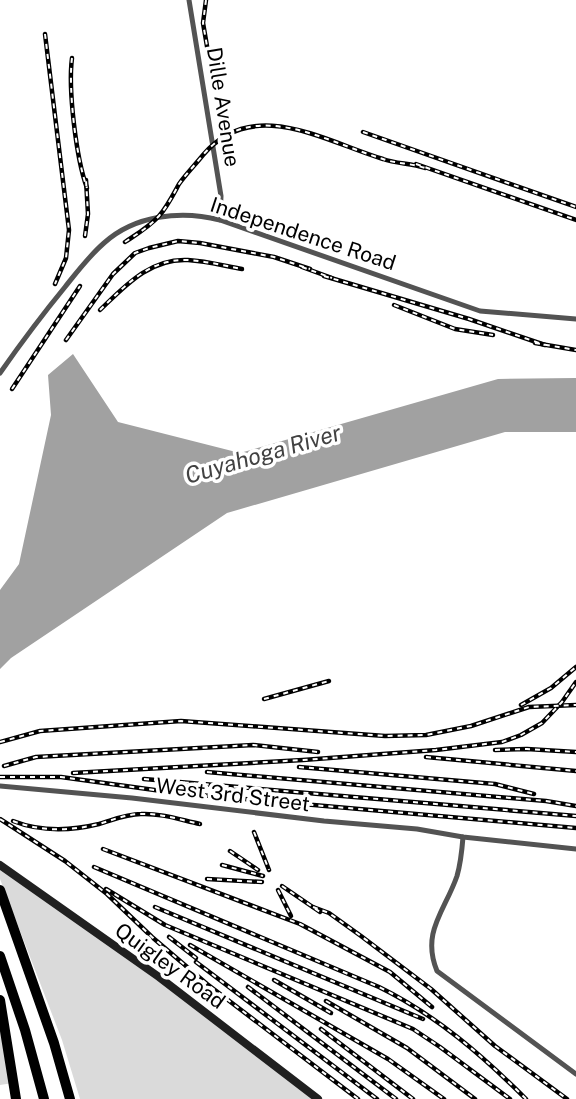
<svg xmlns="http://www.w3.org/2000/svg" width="576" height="1099" font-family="'Public Sans',sans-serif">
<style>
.green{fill:#dadada}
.water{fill:#a1a1a1}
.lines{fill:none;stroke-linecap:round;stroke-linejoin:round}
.street{stroke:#535353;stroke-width:5}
.secondary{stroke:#202020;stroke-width:8}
.highway{stroke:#000;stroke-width:10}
.rail-casing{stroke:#000;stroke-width:4.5}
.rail{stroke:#fff;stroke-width:2;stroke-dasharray:5;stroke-linecap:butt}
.labels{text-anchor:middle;stroke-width:7;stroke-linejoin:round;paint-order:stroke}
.street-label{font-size:21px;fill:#000;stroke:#fff}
.water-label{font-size:23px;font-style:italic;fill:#424242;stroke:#fff}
</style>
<rect width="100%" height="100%" fill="#fff"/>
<g class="green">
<polygon points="0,865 17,876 318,1099 80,1099 62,1040 0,879"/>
<polygon points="0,1021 13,1083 0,1085"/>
</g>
<polygon class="water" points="73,354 118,422 240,453 498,379 576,378 576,432 505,432 227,513 11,658 0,669 0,590 19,564 51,415 48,375"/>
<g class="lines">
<g class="street">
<polyline points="189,0 221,196 220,220"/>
<path d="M0 373C21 343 42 315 65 287 77 272 89 256 104 243 135 215 181 210 220 220L480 311 576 319"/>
<polyline points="0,786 132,798 324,821 417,829 463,837 576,849"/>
<path d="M463 837C462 850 461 862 457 876 445 911 421 932 437 971L576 1074"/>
</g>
<polyline class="secondary" points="0,865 159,977 318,1099"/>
<g class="highway">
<polyline points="0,890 54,1043 70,1099"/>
<polyline points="0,956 25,1030 44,1099"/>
<polyline points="0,1000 16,1099"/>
</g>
<g class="rail-casing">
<g id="rail">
<polyline points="206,0 203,23 208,52"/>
<polyline points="45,34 69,230 66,258 55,284"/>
<path d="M72 58C68 89 76 158 87 188"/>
<polyline points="363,132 576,207"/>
<polyline points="416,164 576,220"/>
<polyline points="85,236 88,214 86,180"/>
<path d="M125 242C137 234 149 227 159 216 167 207 173 195 179 184 186 174 195 165 203 155 253 96 324 141 383 159 397 164 411 163 425 168"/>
<polyline points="302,267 332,278"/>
<polyline points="324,276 469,319 545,345"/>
<polyline points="394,305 455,329 493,335"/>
<path d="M100 310C125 286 150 258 188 260 206 261 225 266 242 269"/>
<polyline points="66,340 113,274 135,253 149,248 178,241 200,243 274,257 310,269"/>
<polyline points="535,343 576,350"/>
<polyline points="12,389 80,286"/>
<polyline points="264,699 329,681"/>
<polyline points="521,705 551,688 576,667"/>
<polyline points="0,742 40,731 181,721 385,736 426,735 471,726 529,707 576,705"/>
<polyline points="495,750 527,749 576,752"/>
<polyline points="426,757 576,771"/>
<polyline points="4,766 36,757 253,745 318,752"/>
<polyline points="299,767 495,784 534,794"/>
<polyline points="207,772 546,801 576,806"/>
<polyline points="73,773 303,760 436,750 502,742 521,735 542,723 562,702 576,682"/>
<polyline points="0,777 61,777 176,793 576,828"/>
<polyline points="144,779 576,816"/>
<polyline points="0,819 65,861 107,894 152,937 207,984 358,1099"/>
<path d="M13 821C41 832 70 831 99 824 113 820 126 814 141 814 161 813 181 820 200 824"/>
<polyline points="254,832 269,870"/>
<polyline points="103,849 300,924 390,972 432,1007"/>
<polyline points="230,851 258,870"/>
<polyline points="222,865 263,876"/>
<path d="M94 867 379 987C436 1015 482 1055 526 1099"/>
<polyline points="207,879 262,882"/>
<polyline points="282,886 320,912"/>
<polyline points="106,889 165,925 413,1029 440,1047 510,1099"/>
<polyline points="278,890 291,916"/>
<polyline points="155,907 423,1019"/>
<polyline points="313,907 329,913 361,936 431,989 495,1046 567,1099"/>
<polyline points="169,937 196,958"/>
<polyline points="190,945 388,1059 444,1099"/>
<polyline points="196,962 377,1099"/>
<polyline points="274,980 331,1013"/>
<polyline points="248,987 396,1099"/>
<polyline points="326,1001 407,1048 475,1099"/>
<polyline points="321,1029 413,1099"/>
</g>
</g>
<use href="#rail" class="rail"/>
</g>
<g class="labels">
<g class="street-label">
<text transform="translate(223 107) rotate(81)" y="7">Dille Avenue</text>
<text transform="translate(303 234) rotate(18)" y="7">Independence Road</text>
<text transform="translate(233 795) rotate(7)" y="7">West 3rd Street</text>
<text transform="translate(170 966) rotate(36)" y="7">Quigley Road</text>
</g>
<g class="water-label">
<text transform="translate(263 454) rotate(-16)" y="8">Cuyahoga River</text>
</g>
</g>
</svg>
